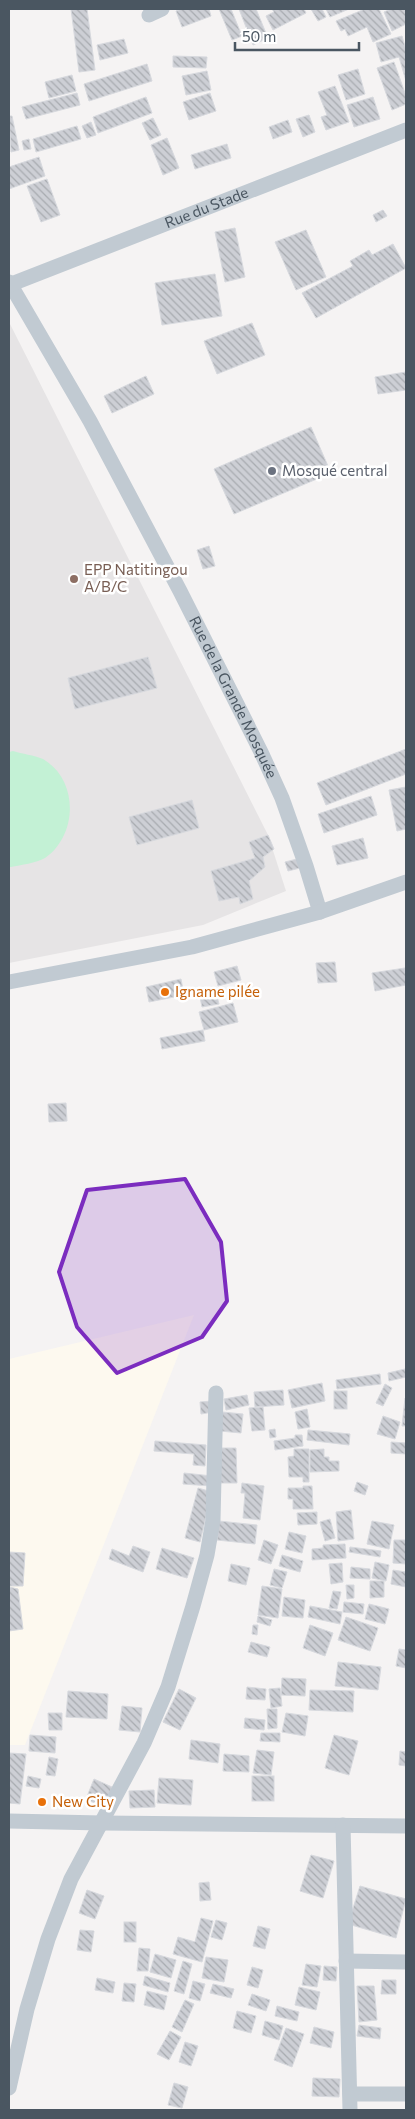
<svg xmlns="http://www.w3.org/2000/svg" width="415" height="2119" font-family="Commissioner,sans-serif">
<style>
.commercial{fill:#fdf9ef}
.education{fill:#e6e4e5}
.grass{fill:#c3f1d5}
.building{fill:url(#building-back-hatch);stroke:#d7d9de}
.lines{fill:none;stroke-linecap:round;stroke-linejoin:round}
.minor{stroke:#c1cad2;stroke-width:15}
.marked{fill:#7b2cbf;fill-opacity:0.2;stroke:#7b2cbf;stroke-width:4;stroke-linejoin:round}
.worship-dot{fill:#6b7280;stroke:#fff;stroke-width:2}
.education-dot{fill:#8d6e63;stroke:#fff;stroke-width:2}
.food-dot{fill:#e8710a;stroke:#fff;stroke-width:2}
.labels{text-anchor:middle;stroke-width:5;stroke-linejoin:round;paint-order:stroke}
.street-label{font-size:15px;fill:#4a5661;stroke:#fff}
.worship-label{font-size:15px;fill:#5b616d;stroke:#fff;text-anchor:start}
.education-label{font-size:15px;fill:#785e54;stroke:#fff;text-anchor:start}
.food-label{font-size:15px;fill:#c56008;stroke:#fff;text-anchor:start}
</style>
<defs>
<pattern id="building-back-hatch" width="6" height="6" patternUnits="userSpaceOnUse" patternTransform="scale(1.25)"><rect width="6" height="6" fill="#cdcfd5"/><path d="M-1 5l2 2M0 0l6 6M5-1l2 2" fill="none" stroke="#a8abb0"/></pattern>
</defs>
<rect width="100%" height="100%" fill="#f5f3f3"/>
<polygon class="commercial" points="194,1315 25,1745 9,1745 9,1359"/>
<polygon class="education" points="9,322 268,835 286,891 203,925 9,963"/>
<path class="grass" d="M13 751C22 754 34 755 43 759 79 780 78 835 45 858 36 863 21 865 11 867H9V752Z"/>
<g class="building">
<polygon points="71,9 87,9 95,70 79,72"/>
<polygon points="182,9 209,9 211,16 182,27 176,11"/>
<polygon points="219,9 231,9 242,36 232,40"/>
<polygon points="239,9 256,9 268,38 253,45"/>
<polygon points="272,9 304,9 306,13 273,30 266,16 274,12"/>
<polygon points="311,9 322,9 326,17 318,21"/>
<polygon points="326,9 349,9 330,17"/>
<polygon points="365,9 379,9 391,34 373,42 367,27 348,36 345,29 341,31 336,21"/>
<polygon points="391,9 406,9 406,24 392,31 384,12"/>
<polygon points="402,36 406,50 406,81 399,57 381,62 376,43"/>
<polygon points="124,39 128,53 100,60 97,45"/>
<polygon points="173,56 207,57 206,68 173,67"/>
<polygon points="394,62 406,96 406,104 392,110 377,68"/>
<polygon points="147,64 152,81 89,101 84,84"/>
<polygon points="358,69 365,94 346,100 338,75"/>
<polygon points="207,71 211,90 186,95 182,76"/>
<polygon points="72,75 76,91 49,98 45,82"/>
<polygon points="335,86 349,122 326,130 321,117 327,115 318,92"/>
<polygon points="77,93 80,105 26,119 22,107"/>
<polygon points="210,93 216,111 189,120 183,102"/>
<polygon points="146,97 152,113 98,133 93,117"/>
<polygon points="373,97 380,119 354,127 347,105"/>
<polygon points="309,115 315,132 303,137 296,119"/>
<polygon points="9,116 12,116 19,150 11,152"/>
<polygon points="153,118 161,135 150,140 142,123"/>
<polygon points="288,120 292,132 273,139 269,127"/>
<polygon points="91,122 96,135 87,138 82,126"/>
<polygon points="77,126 81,139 36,152 33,139"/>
<polygon points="167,138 179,168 163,175 151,145"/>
<polygon points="29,139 31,149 24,150 22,141"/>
<polygon points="227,144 231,158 195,169 191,155"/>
<polygon points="39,157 45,176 9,189 9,167"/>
<polygon points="47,179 60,215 41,222 27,186"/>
<polygon points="383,210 387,216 376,222 373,215"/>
<polygon points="235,228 245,277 225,282 215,232"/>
<polygon points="306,230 326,277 296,290 275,242"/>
<polygon points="393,244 406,268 316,318 302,293 353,266 350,261 369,250 372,255"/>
<polygon points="215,274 222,316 162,325 155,283"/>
<polygon points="252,323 265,355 217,374 204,341"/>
<polygon points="406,372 406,390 378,394 375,377"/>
<polygon points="146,376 154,394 112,413 104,396"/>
<polygon points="311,427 331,473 234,514 214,469"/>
<polygon points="209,546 215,566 203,569 197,550"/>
<polygon points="148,657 157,688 75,709 68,678"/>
<polygon points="406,749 406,774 326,805 317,783"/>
<polygon points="406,787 406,829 397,831 389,790"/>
<polygon points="371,796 377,815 324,833 318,814"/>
<polygon points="192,800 199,828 137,845 129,817"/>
<polygon points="268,835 274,849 263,857 265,867 249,881 253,899 240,904 239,897 219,901 211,871 255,858 249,842"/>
<polygon points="363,838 368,858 337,865 332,846"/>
<polygon points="297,859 300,868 288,871 285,862"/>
<polygon points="335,962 337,982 318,983 316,963"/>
<polygon points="237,966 241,980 218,986 214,972"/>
<polygon points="405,968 406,985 375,991 372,973"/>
<polygon points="181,979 184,995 149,1002 146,987"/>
<polygon points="215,989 219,1004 202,1007 199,992"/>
<polygon points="233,1003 238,1022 204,1030 199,1012"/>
<polygon points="203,1030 205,1041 162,1049 160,1038"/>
<polygon points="66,1103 67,1121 49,1122 48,1104"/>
<polygon points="405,1369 406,1377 389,1381 388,1373"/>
<polygon points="380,1374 381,1384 337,1389 336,1380"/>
<polygon points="322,1383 325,1401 292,1408 288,1390"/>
<polygon points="385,1384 392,1388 383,1406 376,1403"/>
<polygon points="283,1390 284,1405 255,1407 254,1392"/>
<rect x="334" y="1391" width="13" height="18"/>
<polygon points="247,1395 249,1405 226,1410 224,1399"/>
<polygon points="405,1398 406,1398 406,1426 402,1426"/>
<polygon points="212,1401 213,1412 201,1414 200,1402"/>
<polygon points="263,1407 265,1430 252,1431 249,1408"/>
<polygon points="307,1409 310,1427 298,1429 295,1412"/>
<polygon points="222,1412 243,1414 241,1433 220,1431"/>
<polygon points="383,1416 400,1422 395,1439 377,1434"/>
<polygon points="275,1429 276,1437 270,1438 269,1430"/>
<polygon points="308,1430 350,1434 349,1445 307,1440"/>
<polygon points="295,1435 302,1435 303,1446 275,1450 274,1441 295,1438"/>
<polygon points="155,1441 206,1445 205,1466 193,1465 194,1454 154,1451"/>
<polygon points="391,1442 406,1443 406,1454 391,1453"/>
<polygon points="219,1448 236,1448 237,1483 221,1483"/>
<polygon points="294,1449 309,1449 309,1482 303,1482 303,1477 289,1477 288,1457 294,1456"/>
<polygon points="324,1449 324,1457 329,1457 329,1461 339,1461 339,1471 310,1472 310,1450"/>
<polygon points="184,1473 212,1476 211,1486 183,1484"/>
<polygon points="357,1482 368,1486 365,1495 354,1491"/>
<polygon points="242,1483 264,1486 260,1520 243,1518 245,1493 241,1493"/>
<polygon points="303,1486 312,1486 313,1509 293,1509 293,1499 288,1499 288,1488 303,1488"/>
<polygon points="198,1488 212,1492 200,1542 185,1538"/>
<polygon points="351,1510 354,1539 338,1541 336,1512"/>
<polygon points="317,1512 317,1524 298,1525 297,1513"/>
<polygon points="330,1519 335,1538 325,1541 320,1522"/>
<polygon points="219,1521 257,1525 255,1544 217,1540"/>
<polygon points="372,1521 394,1525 389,1549 367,1544"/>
<polygon points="289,1532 306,1536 302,1553 285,1549"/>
<polygon points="264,1540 278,1545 271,1564 258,1560"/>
<polygon points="394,1540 406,1540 406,1564 393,1563"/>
<polygon points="345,1544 346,1558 312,1560 312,1549 323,1548 323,1545"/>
<polygon points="133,1546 150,1552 143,1572 109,1559 112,1549 129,1556"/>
<polygon points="350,1547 381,1551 380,1557 349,1552"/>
<polygon points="162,1548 194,1558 187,1578 156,1569"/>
<polygon points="9,1552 25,1553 23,1586 9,1586"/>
<polygon points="282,1555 303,1561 300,1572 279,1566"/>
<polygon points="375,1562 389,1565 386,1581 372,1578"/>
<polygon points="342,1563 343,1582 331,1584 329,1564"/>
<polygon points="231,1564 250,1568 246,1585 228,1581"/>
<polygon points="351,1567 370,1569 370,1579 350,1578"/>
<polygon points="274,1569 287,1572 282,1588 270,1585"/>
<polygon points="393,1570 406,1572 406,1587 391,1584"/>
<polygon points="370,1581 384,1581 384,1597 370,1598"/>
<polygon points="346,1585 354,1585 354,1598 347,1599"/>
<polygon points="262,1586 282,1589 278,1618 258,1615"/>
<polygon points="9,1587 18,1589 23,1629 9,1631"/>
<polygon points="333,1591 341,1592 337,1609 329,1608"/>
<polygon points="284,1597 305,1600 303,1618 282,1616"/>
<polygon points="344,1602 364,1604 363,1614 343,1612"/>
<polygon points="369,1604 389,1609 385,1624 365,1619"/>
<polygon points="310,1606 342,1612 340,1624 308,1617"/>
<polygon points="258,1616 272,1620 270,1626 257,1622"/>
<polygon points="346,1617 378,1628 370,1651 338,1640"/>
<polygon points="253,1625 258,1625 257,1635 252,1634"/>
<polygon points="310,1625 333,1633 325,1656 303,1648"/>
<polygon points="251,1642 270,1647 267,1657 248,1652"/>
<polygon points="399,1649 406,1650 406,1668 396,1666"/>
<polygon points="338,1662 381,1667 378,1690 335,1686"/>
<polygon points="282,1678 306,1679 305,1696 281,1695"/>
<polygon points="247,1687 266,1689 265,1700 246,1699"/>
<polygon points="280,1688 282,1706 271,1708 269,1689"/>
<polygon points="179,1689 196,1698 180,1730 163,1722"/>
<polygon points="310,1690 354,1691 353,1712 309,1710"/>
<polygon points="68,1691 108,1694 107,1719 66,1717"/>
<polygon points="122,1706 142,1708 140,1732 119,1730"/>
<polygon points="267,1709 277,1709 277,1728 268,1729"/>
<polygon points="48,1713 62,1713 62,1730 49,1730"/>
<polygon points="286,1713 308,1716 305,1736 282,1732"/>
<polygon points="245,1718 265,1720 264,1730 244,1728"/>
<polygon points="261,1733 280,1733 280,1742 260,1741"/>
<polygon points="30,1735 56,1737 55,1753 29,1751"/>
<polygon points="334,1735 358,1741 349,1775 325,1768"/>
<polygon points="191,1740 220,1744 218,1763 189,1759"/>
<polygon points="257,1750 274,1752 271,1775 253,1773"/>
<polygon points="400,1751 406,1752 406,1766 399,1765"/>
<polygon points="9,1753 26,1754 20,1804 9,1803"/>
<polygon points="224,1754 249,1756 249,1772 223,1771"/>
<polygon points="49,1757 58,1759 55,1776 46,1775"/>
<polygon points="28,1776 41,1779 39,1788 26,1786"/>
<rect x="252" y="1776" width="22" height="25"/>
<polygon points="159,1778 193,1780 191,1805 157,1803"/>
<polygon points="94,1779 112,1787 104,1807 86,1799"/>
<polygon points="154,1790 155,1807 130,1808 129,1791"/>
<polygon points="311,1855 334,1861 323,1898 300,1891"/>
<polygon points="209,1882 211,1900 200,1901 199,1883"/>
<polygon points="360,1886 406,1899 396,1938 348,1924"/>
<polygon points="87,1890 104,1896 95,1919 79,1913"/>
<polygon points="201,1918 213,1921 202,1962 173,1954 178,1937 195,1942"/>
<polygon points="216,1920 227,1923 222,1940 211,1937"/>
<rect x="124" y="1922" width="12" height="20"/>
<polygon points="258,1926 270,1929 265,1949 253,1946"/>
<polygon points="80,1930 94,1931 91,1952 77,1950"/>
<polygon points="139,1948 150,1949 148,1971 137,1971"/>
<polygon points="155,1954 176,1960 171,1978 150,1972"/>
<polygon points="206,1957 228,1960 224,1982 202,1978"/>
<polygon points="183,1961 192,1964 184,1994 174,1991"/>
<polygon points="306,1964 321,1966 317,1987 302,1985"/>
<polygon points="324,1966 337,1967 336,1981 323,1980"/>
<polygon points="252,1967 263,1970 258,1988 247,1985"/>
<polygon points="145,1976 170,1983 168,1992 143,1985"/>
<polygon points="97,1978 115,1982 113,1993 95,1990"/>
<polygon points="382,1980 396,1980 396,1994 381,1994"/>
<polygon points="193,1981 205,1984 200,2001 189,1998"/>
<polygon points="124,1983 136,1984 134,2002 122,2001"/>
<polygon points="213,1984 234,1989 231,1998 210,1993"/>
<polygon points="357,1986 374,1986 377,2020 359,2022"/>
<polygon points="299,1987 320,1992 316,2010 295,2005"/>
<polygon points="147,1991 167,1996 164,2010 144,2005"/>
<polygon points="252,1994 270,2000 266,2011 248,2005"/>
<polygon points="185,2000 194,2004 182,2032 172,2027"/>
<polygon points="277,2006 299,2012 297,2021 275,2016"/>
<polygon points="237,2011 256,2016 251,2033 233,2028"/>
<polygon points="265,2021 283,2026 279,2040 262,2035"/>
<polygon points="359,2025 381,2028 380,2039 357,2036"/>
<polygon points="314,2027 334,2032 331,2048 310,2043"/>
<polygon points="286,2028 304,2034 292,2067 274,2060"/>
<polygon points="170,2031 181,2037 169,2060 157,2054"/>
<polygon points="185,2042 198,2046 191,2066 179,2062"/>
<polygon points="313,2078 340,2079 339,2097 312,2096"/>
<polygon points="174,2083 188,2087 182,2108 168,2105"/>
</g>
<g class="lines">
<g class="minor">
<polyline points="149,15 162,9"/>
<path id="s1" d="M9 282 90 421 180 591 261 752 282 798 306 866 320 912"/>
<path id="s2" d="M9 285 406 130"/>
<polyline points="9,982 192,947 320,912 406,882"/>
<polyline points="9,1821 102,1823 406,1826"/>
<polyline points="343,1825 350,2110"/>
<polyline points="346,1961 406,1962"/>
<polyline points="9,2088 27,2009 48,1939 71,1879 144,1743 168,1687 193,1606 207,1555 213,1520 216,1393"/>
<polyline points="350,2094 406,2094"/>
</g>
</g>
<path class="marked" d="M185 1179 221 1242 227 1301 202 1337 117 1373 77 1327 59 1272 87 1190Z"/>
<circle class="worship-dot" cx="272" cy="471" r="5"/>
<circle class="education-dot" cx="74" cy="579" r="5"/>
<g class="food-dot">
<circle cx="165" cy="992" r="5"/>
<circle cx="42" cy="1802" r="5"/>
</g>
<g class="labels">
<g class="street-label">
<text dy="5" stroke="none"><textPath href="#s2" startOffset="212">Rue du Stade</textPath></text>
<text dy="5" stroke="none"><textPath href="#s1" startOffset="472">Rue de la Grande Mosquée</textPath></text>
</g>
<g class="worship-label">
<text x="282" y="476">Mosqué central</text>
</g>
<g class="education-label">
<text x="84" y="575">EPP Natitingou<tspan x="84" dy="17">A/B/C</tspan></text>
</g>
<g class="food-label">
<text x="175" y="997">Igname pilée</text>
<text x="52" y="1807">New City</text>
</g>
</g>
<rect width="415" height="2119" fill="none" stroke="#4a5661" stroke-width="20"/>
<path d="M235 42v8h124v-8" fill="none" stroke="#4a5661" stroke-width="2.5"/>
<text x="242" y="42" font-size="15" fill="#4a5661" stroke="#ffffff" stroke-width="4" paint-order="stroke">50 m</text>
</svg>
